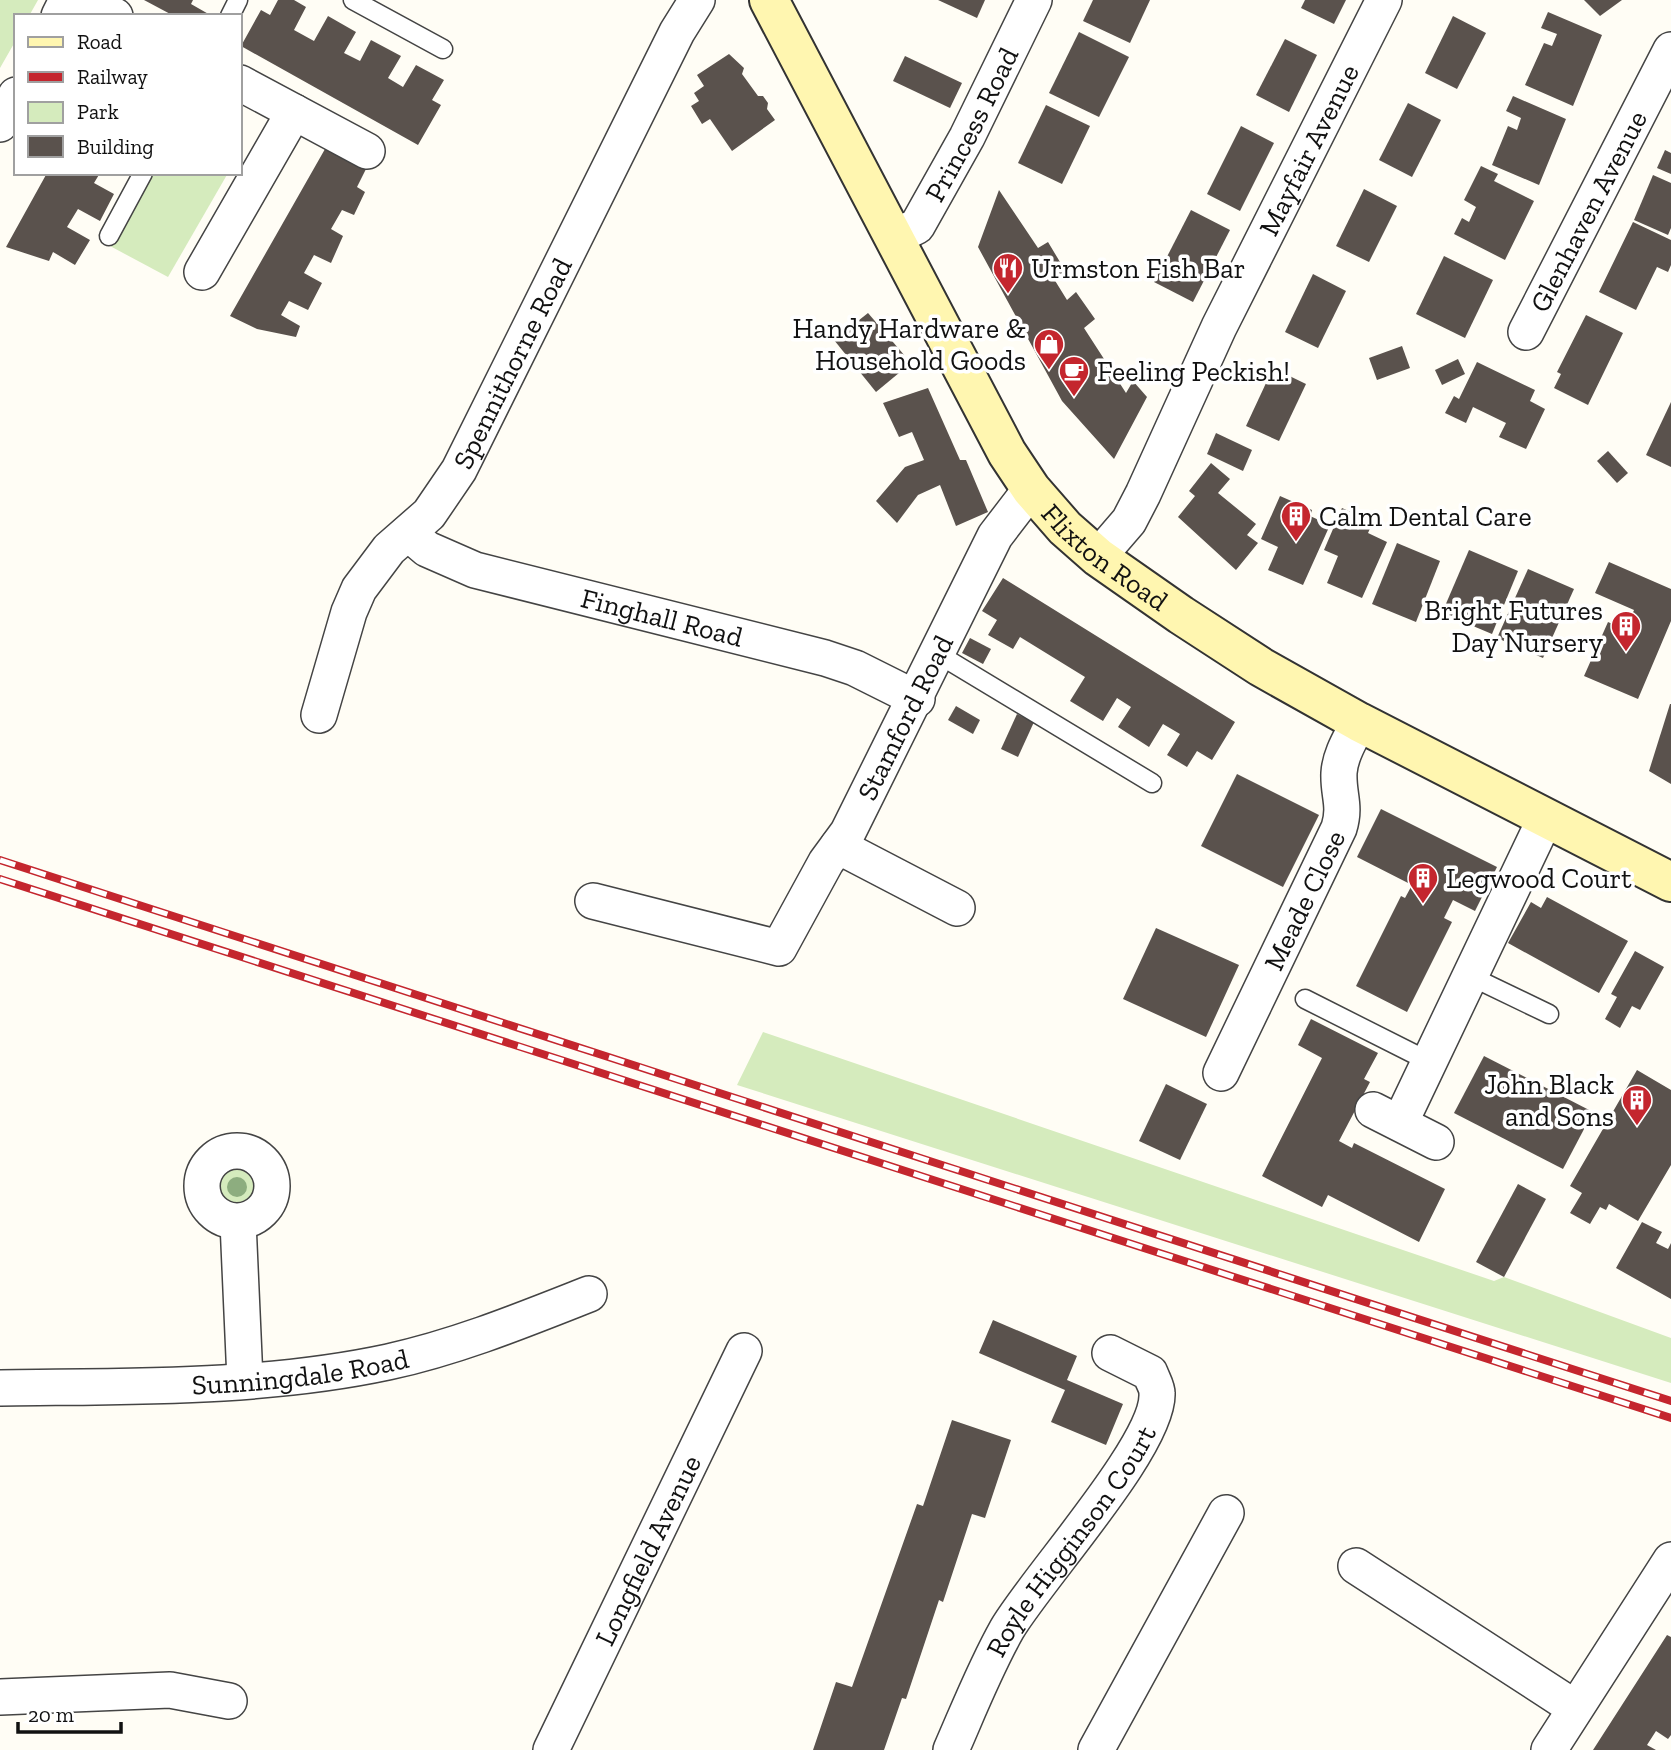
<svg xmlns="http://www.w3.org/2000/svg" width="1671" height="1750" font-family="'Zilla Slab',serif">
<style>
.green{fill:#d5ebbd}
.building{fill:#5a524d}
.lines{fill:none;stroke-linecap:round;stroke-linejoin:round}
.lane-casing{stroke:#444;stroke-width:21}
.street-casing{stroke:#444;stroke-width:38}
.secondary-casing{stroke:#333;stroke-width:42}
.lane{stroke:#fff;stroke-width:18}
.street{stroke:#fff;stroke-width:35}
.secondary{stroke:#fff6b0;stroke-width:38}
.rail-casing{stroke:#c4262e;stroke-width:8}
.rail{stroke:#fff;stroke-width:5;stroke-dasharray:16;stroke-linecap:butt}
.tree{fill:#8dad7f}
.labels{text-anchor:middle;stroke-width:7;stroke-linejoin:round;paint-order:stroke}
.street-label{font-size:28px;fill:#111;stroke:#fff}
.poi-label{font-size:28px;fill:#111;stroke:#fff;text-anchor:start}
</style>
<rect width="100%" height="100%" fill="#fffdf5"/>
<g class="green">
<polygon points="0,0 38,0 29,16 16,16 16,40 0,68"/>
<polygon points="151,173 228,173 168,277 110,246"/>
<polygon points="763,1032 1494,1281 1504,1277 1671,1338 1671,1383 737,1085"/>
<circle cx="237" cy="1187" r="22"/>
</g>
<g class="building">
<polygon points="144,0 193,0 191,4 212,16 174,16"/>
<polygon points="278,0 294,0 306,7 294,30 314,41 328,16 356,32 344,53 360,61 371,40 401,56 388,78 403,87 416,65 444,80 432,100 441,105 418,145 241,46 261,10 270,15"/>
<polygon points="938,0 985,0 977,18"/>
<polygon points="1093,0 1150,0 1130,43 1083,21"/>
<polygon points="1305,0 1346,0 1334,24 1301,8"/>
<polygon points="1584,0 1622,0 1600,16"/>
<polygon points="1548,12 1602,35 1573,106 1525,85 1544,43 1552,46 1557,34 1541,28"/>
<polygon points="1453,16 1486,33 1457,89 1425,73"/>
<polygon points="1079,32 1129,57 1099,117 1049,93"/>
<polygon points="1285,39 1317,55 1289,112 1256,95"/>
<polygon points="729,54 744,68 742,74 758,96 763,96 768,103 767,109 775,120 732,151 710,119 702,124 691,106 699,101 694,93 704,86 697,75"/>
<polygon points="905,56 962,83 950,108 893,81"/>
<polygon points="1513,96 1566,119 1539,185 1492,165 1508,126 1517,130 1521,118 1506,111"/>
<polygon points="1408,103 1441,120 1412,177 1379,160"/>
<polygon points="1046,105 1090,126 1062,184 1018,163"/>
<polygon points="1241,126 1274,143 1240,211 1207,194"/>
<polygon points="325,149 366,169 357,187 365,192 354,215 342,210 331,229 343,236 331,263 314,255 304,273 322,283 308,310 289,301 281,315 300,326 296,337 257,329 230,316"/>
<polygon points="1665,150 1671,153 1671,174 1657,168"/>
<polygon points="1481,166 1498,174 1494,181 1534,201 1505,260 1454,234 1462,218 1469,222 1476,207 1464,200"/>
<polygon points="47,173 100,173 94,183 114,194 100,221 78,209 67,227 90,240 75,265 53,252 49,261 6,247"/>
<polygon points="1653,175 1671,183 1671,228 1668,235 1634,220"/>
<polygon points="1364,189 1397,206 1369,262 1336,246"/>
<polygon points="999,190 1038,248 1048,242 1066,272 1054,279 1067,300 1076,292 1095,319 1084,328 1126,393 1133,381 1147,397 1114,459 1062,401 978,247"/>
<polygon points="1191,210 1230,230 1193,302 1154,282"/>
<polygon points="1633,222 1671,240 1671,265 1668,272 1657,267 1636,310 1599,292"/>
<polygon points="1444,256 1493,280 1465,338 1416,314"/>
<polygon points="1313,274 1346,291 1318,348 1285,332"/>
<polygon points="868,313 911,363 876,392 834,340"/>
<polygon points="1586,315 1623,333 1588,405 1554,388 1561,374 1557,372"/>
<polygon points="1402,346 1410,368 1377,380 1369,358"/>
<polygon points="1458,359 1465,374 1442,385 1435,370"/>
<polygon points="1477,362 1535,390 1530,401 1545,409 1526,449 1499,437 1506,423 1473,407 1466,423 1445,413 1454,396 1459,399"/>
<polygon points="1273,368 1306,384 1279,441 1246,426"/>
<polygon points="928,388 960,460 966,460 988,512 956,526 940,485 918,495 897,523 876,501 905,467 924,460 912,432 899,437 883,403"/>
<polygon points="1671,402 1671,467 1646,455"/>
<polygon points="1216,433 1252,450 1243,471 1207,454"/>
<polygon points="1608,451 1628,473 1617,483 1597,461"/>
<polygon points="1211,463 1230,479 1218,493 1256,524 1247,535 1258,543 1236,570 1178,517 1195,496 1189,491"/>
<polygon points="1280,496 1312,510 1310,516 1330,525 1303,585 1268,570 1278,547 1261,539"/>
<polygon points="1342,508 1373,522 1368,533 1387,542 1362,598 1327,583 1338,556 1324,550"/>
<polygon points="1397,543 1440,561 1416,622 1372,604"/>
<polygon points="1469,550 1518,571 1492,634 1442,613"/>
<polygon points="1609,562 1671,589 1671,621 1638,699 1584,676 1608,622 1626,630 1634,610 1595,593"/>
<polygon points="1528,569 1574,589 1543,658 1497,638"/>
<polygon points="1003,578 1235,722 1212,760 1197,751 1187,767 1167,755 1180,734 1163,724 1149,747 1118,727 1131,707 1117,698 1103,721 1070,701 1085,677 1020,637 1013,649 988,635 997,620 982,611"/>
<polygon points="970,638 991,649 983,664 962,653"/>
<polygon points="1670,704 1671,704 1671,784 1649,771"/>
<polygon points="956,706 980,720 973,734 948,720"/>
<polygon points="1017,714 1034,722 1018,757 1001,749"/>
<polygon points="1237,774 1319,815 1283,887 1201,846"/>
<polygon points="1381,809 1497,867 1475,911 1453,900 1444,918 1452,922 1407,1012 1356,986 1401,896 1405,898 1412,885 1357,857"/>
<polygon points="1547,897 1628,941 1599,993 1508,943 1531,902 1541,908"/>
<polygon points="1156,928 1239,965 1206,1037 1123,999"/>
<polygon points="1635,951 1664,967 1640,1010 1632,1006 1620,1028 1605,1019 1617,997 1611,994"/>
<polygon points="1311,1019 1378,1053 1364,1079 1370,1082 1339,1141 1352,1148 1354,1143 1445,1189 1419,1242 1328,1195 1322,1207 1262,1176 1322,1058 1298,1045"/>
<polygon points="1484,1056 1593,1112 1563,1169 1454,1113"/>
<polygon points="1637,1070 1671,1090 1671,1165 1638,1221 1609,1204 1606,1210 1600,1207 1590,1224 1570,1213 1582,1193 1570,1186"/>
<polygon points="1166,1084 1207,1104 1180,1160 1139,1141"/>
<polygon points="1518,1184 1546,1199 1504,1277 1476,1262"/>
<polygon points="1642,1222 1662,1232 1656,1243 1668,1249 1671,1243 1671,1299 1616,1268"/>
<polygon points="993,1320 1077,1356 1067,1380 1123,1404 1106,1445 1051,1422 1065,1390 979,1353"/>
<polygon points="952,1420 1011,1440 985,1518 972,1514 943,1602 939,1600 906,1699 902,1698 884,1750 813,1750 836,1682 852,1687 917,1504 923,1506"/>
<polygon points="1667,1635 1671,1637 1671,1735 1668,1739 1656,1731 1647,1745 1656,1750 1593,1750"/>
</g>
<g class="lines">
<g class="lane-casing">
<g id="lane">
<polyline points="353,0 443,49"/>
<polyline points="230,16 238,0"/>
<polyline points="109,236 143,173"/>
<polyline points="938,654 1152,783"/>
<polyline points="1470,976 1549,1014"/>
<polyline points="1305,999 1430,1062"/>
</g>
</g>
<g class="street-casing">
<g id="street">
<polyline points="84,0 115,16"/>
<polyline points="59,16 67,0"/>
<polyline points="240,83 367,151"/>
<polyline points="0,124 16,95"/>
<path id="s1" d="M895 237 917 226 967 137 1034 0"/>
<polyline points="202,272 294,112"/>
<path id="s2" d="M1526 332 1671 50"/>
<path id="s3" d="M408 533 427 549 475 570 825 658 855 668 917 699"/>
<path id="s4" d="M1098 557 1129 521 1143 494 1219 327 1384 0"/>
<path id="s5" d="M319 715 349 612 359 589 389 549 429 514 459 470 677 32 697 0"/>
<polyline points="838,846 957,908"/>
<path id="s6" d="M593 901 779 948 826 862 848 832 995 536 1031 489"/>
<path id="s7" d="M1221 1073 1339 828C1346 805 1338 795 1339 773 1340 755 1351 738 1359 722"/>
<polyline points="1373,1110 1436,1142"/>
<polyline points="1400,1123 1545,819"/>
<circle cx="237" cy="1186" r="35"/>
<polyline points="238,1222 245,1380"/>
<path id="s8" d="M0 1388C128 1386 262 1389 388 1362 457 1347 523 1320 589 1294"/>
<polyline points="1356,1566 1575,1708"/>
<polyline points="0,1697 170,1690 229,1701"/>
<path id="s9" d="M551 1750 744 1351"/>
<path id="s10" d="M951 1750C969 1709 985 1668 1007 1629 1037 1578 1160 1444 1157 1393 1157 1387 1152 1379 1150 1373L1110 1353"/>
<polyline points="1096,1750 1226,1513"/>
<polyline points="1549,1750 1671,1560"/>
</g>
</g>
<g class="secondary-casing">
<g id="secondary">
<path id="s11" d="M769 0 1007 453 1031 489 1065 528 1098 557 1181 615 1261 667 1359 722 1671 882"/>
</g>
</g>
<use href="#lane" class="lane"/>
<use href="#street" class="street"/>
<use href="#secondary" class="secondary"/>
<g class="rail-casing">
<g id="rail">
<polyline points="0,860 1671,1401"/>
<polyline points="0,879 1671,1418"/>
</g>
</g>
<use href="#rail" class="rail"/>
</g>
<circle class="tree" cx="237" cy="1187" r="10"/>
<defs>
<g id="restaurant-pin" transform="scale(1.575)"><path d="M0 17L-7.5 6A9.5 9.5 0 1 1 7.5 6Z" fill="#c4262e" stroke="#fff"/><path d="M-5-6h1v4h1v-4h1v4h1v-4h1v5L-1.5 .5V6h-2V.5L-5-1ZM5-6V6H3V1.5H1.5Q1.5-4 5-6Z" fill="#fff"/></g>
<g id="shop-pin" transform="scale(1.575)"><path d="M0 17L-7.5 6A9.5 9.5 0 1 1 7.5 6Z" fill="#c4262e" stroke="#fff"/><path d="M-5-2.5h2.3a2.7 3.5 0 0 1 5.4 0H5L5.5 6h-11ZM-1.5-2.5h3a1.5 2.3 0 0 0-3 0Z" fill="#fff"/></g>
<g id="cafe-pin" transform="scale(1.575)"><path d="M0 17L-7.5 6A9.5 9.5 0 1 1 7.5 6Z" fill="#c4262e" stroke="#fff"/><path d="M-5.5-4.5H6V0H3Q3 3.5 0 3.5H-2.5Q-5.5 3.5-5.5 0ZM3-3.2v2h1.7v-2ZM-6 4.5H4V6H-6Z" fill="#fff"/></g>
<g id="building-pin" transform="scale(1.575)"><path d="M0 17L-7.5 6A9.5 9.5 0 1 1 7.5 6Z" fill="#c4262e" stroke="#fff"/><path d="M-4-6H4V6H1V3H-1V6H-4ZM-2.5-4.3h1.7v1.8h-1.7ZM.8-4.3h1.7v1.8H.8ZM-2.5-1h1.7V.8h-1.7ZM.8-1h1.7V.8H.8Z" fill="#fff"/></g>
</defs>
<g fill-rule="evenodd">
<use href="#restaurant-pin" x="1008" y="268"/>
<use href="#shop-pin" x="1049" y="344"/>
<use href="#cafe-pin" x="1074" y="371"/>
<use href="#building-pin" x="1296" y="516"/>
<use href="#building-pin" x="1626" y="626"/>
<use href="#building-pin" x="1423" y="878"/>
<use href="#building-pin" x="1637" y="1100"/>
</g>
<g class="labels">
<g class="street-label">
<text dy="10" stroke="none"><textPath href="#s1" startOffset="140">Princess Road</textPath></text>
<text dy="10" stroke="none"><textPath href="#s4" startOffset="460">Mayfair Avenue</textPath></text>
<text dy="10" stroke="none"><textPath href="#s2" startOffset="136">Glenhaven Avenue</textPath></text>
<text dy="10" stroke="none"><textPath href="#s5" startOffset="408">Spennithorne Road</textPath></text>
<text dy="10" stroke="none"><textPath href="#s11" startOffset="656">Flixton Road</textPath></text>
<text dy="10" stroke="none"><textPath href="#s3" startOffset="270">Finghall Road</textPath></text>
<text dy="10" stroke="none"><textPath href="#s6" startOffset="455">Stamford Road</textPath></text>
<text dy="10" stroke="none"><textPath href="#s7" startOffset="192">Meade Close</textPath></text>
<text dy="10" stroke="none"><textPath href="#s8" startOffset="301">Sunningdale Road</textPath></text>
<text dy="10" stroke="none"><textPath href="#s10" startOffset="242">Royle Higginson Court</textPath></text>
<text dy="10" stroke="none"><textPath href="#s9" startOffset="222">Longfield Avenue</textPath></text>
</g>
<g class="poi-label">
<text x="1031" y="278">Urmston Fish Bar</text>
<text x="1026" y="338" text-anchor="end">Handy Hardware &amp;<tspan x="1026" dy="32">Household Goods</tspan></text>
<text x="1097" y="381">Feeling Peckish!</text>
<text x="1319" y="526">Calm Dental Care</text>
<text x="1603" y="620" text-anchor="end">Bright Futures<tspan x="1603" dy="32">Day Nursery</tspan></text>
<text x="1446" y="888">Legwood Court</text>
<text x="1614" y="1094" text-anchor="end">John Black<tspan x="1614" dy="32">and Sons</tspan></text>
</g>
</g>
<rect x="14" y="14" width="228" height="161" fill="#ffffff" stroke="#a0a0a0" stroke-width="2"/>
<rect x="28" y="37" width="35" height="10" fill="#fff6b0" stroke="#a0a0a0" stroke-width="2"/>
<text x="77" y="49" font-size="21" fill="#111111">Road</text>
<rect x="28" y="72" width="35" height="10" fill="#c4262e" stroke="#a0a0a0" stroke-width="2"/>
<text x="77" y="84" font-size="21" fill="#111111">Railway</text>
<rect x="28" y="102" width="35" height="21" fill="#d5ebbd" stroke="#a0a0a0" stroke-width="2"/>
<text x="77" y="119" font-size="21" fill="#111111">Park</text>
<rect x="28" y="136" width="35" height="21" fill="#5a524d" stroke="#a0a0a0" stroke-width="2"/>
<text x="77" y="154" font-size="21" fill="#111111">Building</text>
<path d="M18 1722v10h103v-10" fill="none" stroke="#111111" stroke-width="3.5"/>
<text x="28" y="1722" font-size="21" fill="#111111" stroke="#ffffff" stroke-width="5" paint-order="stroke">20 m</text>
</svg>
